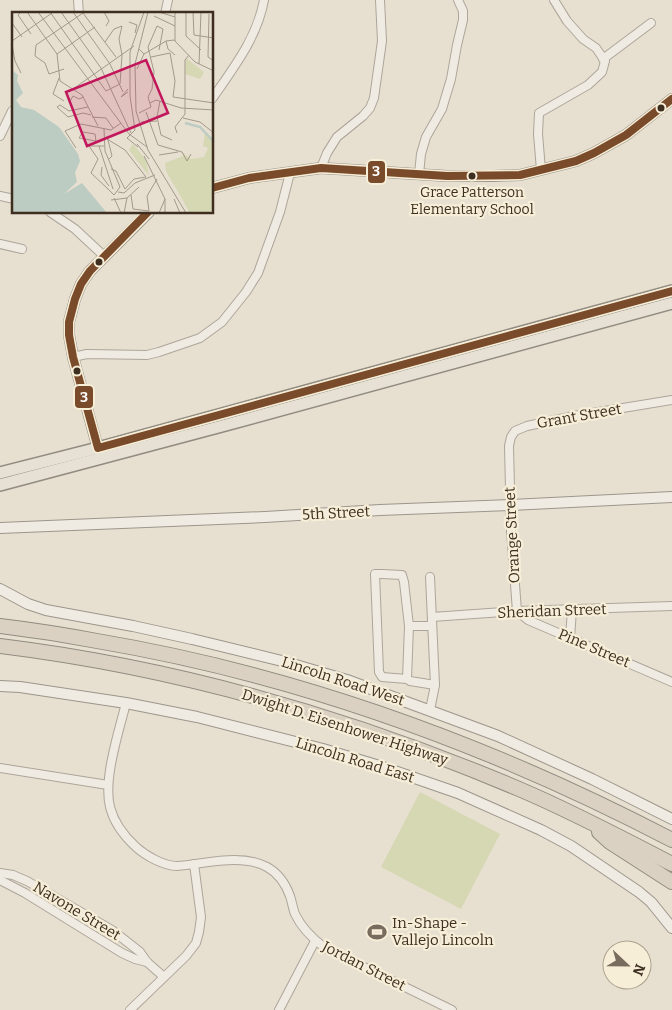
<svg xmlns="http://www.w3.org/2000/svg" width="672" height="1010" font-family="Bitter,serif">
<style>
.green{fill:#d6d7b3}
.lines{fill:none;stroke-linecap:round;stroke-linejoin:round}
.street-casing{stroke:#ada599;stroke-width:10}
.secondary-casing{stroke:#9c958a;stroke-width:12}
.primary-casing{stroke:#928b80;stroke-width:14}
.highway-casing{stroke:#928b80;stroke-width:16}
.street{stroke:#efebe3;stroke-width:8}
.secondary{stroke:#efebe3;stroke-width:10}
.primary{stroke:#e6e1d4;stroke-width:11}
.highway{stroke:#dad1c2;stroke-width:14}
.bus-1-casing{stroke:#f7eed8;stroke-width:11}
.bus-1{stroke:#7a4b2a;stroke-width:8}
.bus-dot{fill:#3d2e20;stroke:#f7eed8;stroke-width:2}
.labels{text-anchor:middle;stroke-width:4.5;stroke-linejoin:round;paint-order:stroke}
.bus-label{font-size:14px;fill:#3d2e20;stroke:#f7eed8}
.street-label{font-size:15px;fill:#3d2e20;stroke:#f7eed8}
.poi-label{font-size:15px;fill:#3d2e20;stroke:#f7eed8;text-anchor:start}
.inset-river{fill:none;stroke:#bcccc2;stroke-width:2.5}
.inset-road{fill:none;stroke:#a3998a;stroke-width:1}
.view{fill:#c2185b;fill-opacity:0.15;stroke:#c2185b;stroke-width:2.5}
.inset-edge{fill:none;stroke:#3d2e20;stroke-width:2.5}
.line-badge{stroke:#f7eed8;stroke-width:2}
.badge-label{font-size:14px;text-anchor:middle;font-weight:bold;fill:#fff}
</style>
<rect width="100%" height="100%" fill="#e7e0d1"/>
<polygon class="green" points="420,792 500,834 461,909 381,867"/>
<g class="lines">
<g class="street-casing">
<g id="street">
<polyline points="78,0 79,14"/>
<polyline points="165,14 168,0"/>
<polyline points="603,59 651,23"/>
<path d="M212 99C234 67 257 38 264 0"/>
<polyline points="0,136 12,111"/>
<polyline points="321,168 327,153 337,137 363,116 370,108 374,98 382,41 380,0"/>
<polyline points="541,170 538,134 539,113 588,85 602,72 605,61 596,48 583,39 567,21 554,0"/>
<polyline points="419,174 421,154 426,137 442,109 451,79 457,45 463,20 463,11 458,0"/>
<polyline points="0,196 14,199"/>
<polyline points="50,212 75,229 104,256"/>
<polyline points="0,244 22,249"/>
<polyline points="73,357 87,354 147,355 159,352 200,338 222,322 246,292 258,273 280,212 290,173"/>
<polyline points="672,400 574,416 527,426 515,431 511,437 509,446 511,531 517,611 528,620 672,682"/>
<polyline points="430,577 435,685 430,710"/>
<polyline points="432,617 517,611 672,606"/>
<polyline points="409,626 432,626"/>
<polyline points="570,638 572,610"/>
<polyline points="407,679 382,677 379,672 375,574 382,574 402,575 404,582 409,626 407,679 410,681 435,685"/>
<path d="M126 703C119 731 103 779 110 807 114 823 124 836 136 847 146 856 164 866 177 866 205 864 241 853 267 867 278 873 286 885 290 896 292 902 293 909 295 914 302 929 313 939 325 948L452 1010"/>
<polyline points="0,768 108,785"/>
<polyline points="0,873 13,875 27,881 112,930 140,952 147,962 164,977"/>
<polyline points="0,880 25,893 122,953 135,959 147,962"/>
<polyline points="130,1010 186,956 196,943 199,932 201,917 194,864"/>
<polyline points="279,1010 315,941"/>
</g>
</g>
<g class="secondary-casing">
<g id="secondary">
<polyline points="212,188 249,178 321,168 447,176 493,176 520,175 576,161 594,153 626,135 672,99"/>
<polyline points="100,456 73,357 69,335 69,322 75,299 81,284 90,271 149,212"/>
<polyline points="0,528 265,517 380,510 511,505 672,497"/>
<polyline points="0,589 28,604 46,610 133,626 192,639 282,661 347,680 498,736 592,779 672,819"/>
<polyline points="0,686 20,687 126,703 197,717 323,749 383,767 458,793 541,830 571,846 639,892 651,902 672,928"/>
</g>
</g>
<g class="primary-casing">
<g id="primary">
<polyline points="0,473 98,448 672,291"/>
<polyline points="0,485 222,426 672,303"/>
</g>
</g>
<g class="highway-casing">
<g id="highway">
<path d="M0 626C33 630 65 635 97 641 298 675 492 746 672 840"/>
<path d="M0 646C179 668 354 719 519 789 571 811 622 838 672 864"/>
<polyline points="599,832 610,842 672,882"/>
</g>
</g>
<use href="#street" class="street"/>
<use href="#secondary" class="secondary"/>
<use href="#primary" class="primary"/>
<use href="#highway" class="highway"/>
<g class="bus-1-casing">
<g id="bus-1">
<polyline points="212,188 249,178 321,168 447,176 520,175 576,161 594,153 626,135 672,99"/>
<polyline points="148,212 90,271 81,284 75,299 69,322 69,335 73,357 98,448 672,291"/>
</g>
</g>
<use href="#bus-1" class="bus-1"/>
</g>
<defs>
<g id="stadium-bare" transform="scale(1.5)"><path d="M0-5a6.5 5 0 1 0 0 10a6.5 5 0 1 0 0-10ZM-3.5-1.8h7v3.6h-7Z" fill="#786c5e" stroke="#f7eed8" stroke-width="2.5" paint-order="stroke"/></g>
</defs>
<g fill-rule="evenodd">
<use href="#stadium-bare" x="377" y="932"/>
</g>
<g class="bus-dot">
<circle cx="661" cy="108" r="4.5"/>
<circle cx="472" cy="176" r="4.5"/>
<circle cx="99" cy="262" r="4.5"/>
<circle cx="77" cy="371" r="4.5"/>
</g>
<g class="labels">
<g class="bus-label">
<text x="472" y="197">Grace Patterson<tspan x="472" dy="17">Elementary School</tspan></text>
</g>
<g class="street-label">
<text transform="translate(579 416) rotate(-10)" y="5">Grant Street</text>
<text transform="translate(336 513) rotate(-3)" y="5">5th Street</text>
<text transform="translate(512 535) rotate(-93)" y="5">Orange Street</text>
<text transform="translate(552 611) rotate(-2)" y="5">Sheridan Street</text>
<text transform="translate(594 648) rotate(23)" y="5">Pine Street</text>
<text transform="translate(343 681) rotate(18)" y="5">Lincoln Road West</text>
<text transform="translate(345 727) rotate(18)" y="5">Dwight D. Eisenhower Highway</text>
<text transform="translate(355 760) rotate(17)" y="5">Lincoln Road East</text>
<text transform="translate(77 911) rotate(31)" y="5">Navone Street</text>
<text transform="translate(364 966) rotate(27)" y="5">Jordan Street</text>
</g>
<g class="poi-label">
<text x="392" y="928">In-Shape -<tspan x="392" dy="17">Vallejo Lincoln</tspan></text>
</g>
</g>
<g transform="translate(12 12)">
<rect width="201" height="201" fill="#e7e0d1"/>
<path d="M174 46 192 60 188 67 173 62ZM193 121 202 131V196L196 201H178L154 159 153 151 171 144V141L179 147 192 145 196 136 191 134ZM121 132 134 148 137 164 117 138Z" fill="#d6d7b3"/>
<path d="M0 58 6 63 5 69 11 81 4 88 9 95 22 98 47 115 66 142 68 149 63 161 65 170 52 182 70 171 95 201H0Z" fill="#bcccc2"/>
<path class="inset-river" d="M0 97 30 145 31 166 25 186 12 201M173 111 188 115 202 130"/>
<path class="inset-road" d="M9 0 6 3 19 22M15 0 45 42 48 69 70 83 86 114M26 0 117 122M38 0 94 79 108 72 110 43 107 27 110 14 102 17 93 30M49 0 89 56 119 121M61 0 98 52 111 80M92 0 97 9 94 14M136 0 123 52 124 99 136 138 174 201M147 0 163 5M174 0V24L189 38M181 0 182 23 202 26M197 2 196 45 202 49M142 4 163 14M117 10 125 13 123 21M0 11 10 25M0 29 40 1M154 29 156 37 163 43M163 29V0M0 33 3 49 9 61M127 37 132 42 154 29 162 28 183 50 202 59M45 42 83 15M139 45 158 41 163 69 161 85 202 91M187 52 189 0M52 57 37 62 33 51 23 44 24 33 71 1 104 45M125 57 132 42M47 66 41 82 52 89M61 77 122 34M116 77 109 85 116 80M148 89 145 105 149 123 160 128M57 91 61 84 67 87 72 85M138 91 144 88 169 96 202 98M76 95 57 99 48 93 45 95 56 105 71 101 79 103M134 100 146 133 170 140 175 149 179 142M127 101 139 95 136 85 140 77 142 60 136 35 145 14 151 17 147 38M80 105 94 106 101 116M171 106 188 110 202 121M129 110 145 109M92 117 93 139 108 175 102 183 96 177M71 120 83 122 84 129 67 126ZM165 121 163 115 173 102V48L177 43M117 122 135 135M95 124 100 144 97 147M95 127 113 138 134 165 122 167 113 177 104 159 99 157M125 132 137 147M87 134 101 177M92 134H77L86 147 79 161 96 177M126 135 115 126 123 118 118 84V40L132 0M64 136 53 119 69 112 99 118 109 111M147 143 166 140M132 144 153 187V201M90 155 89 163 97 174M106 180 112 181 123 171 143 163M119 183 121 197 137 199 135 184 145 167M102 186 109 201M162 187 168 201M99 188 115 186 127 175M112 201 115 186M147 201 153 187"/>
<path class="view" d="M134 48 156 101 75 134 54 80Z"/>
<rect width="201" height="201" class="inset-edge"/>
</g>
<g class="line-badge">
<rect x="367" y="160" width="19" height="24" rx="5" fill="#7a4b2a"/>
<rect x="74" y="385" width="20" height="24" rx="5" fill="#7a4b2a"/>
</g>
<g class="badge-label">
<text x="376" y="176">3</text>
<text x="84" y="402">3</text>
</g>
<g transform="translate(627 965) rotate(112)"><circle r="24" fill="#f7eed8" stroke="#ada18e"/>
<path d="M0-4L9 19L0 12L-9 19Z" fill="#786c5e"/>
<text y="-8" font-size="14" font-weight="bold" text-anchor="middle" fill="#3d2e20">N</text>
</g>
</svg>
